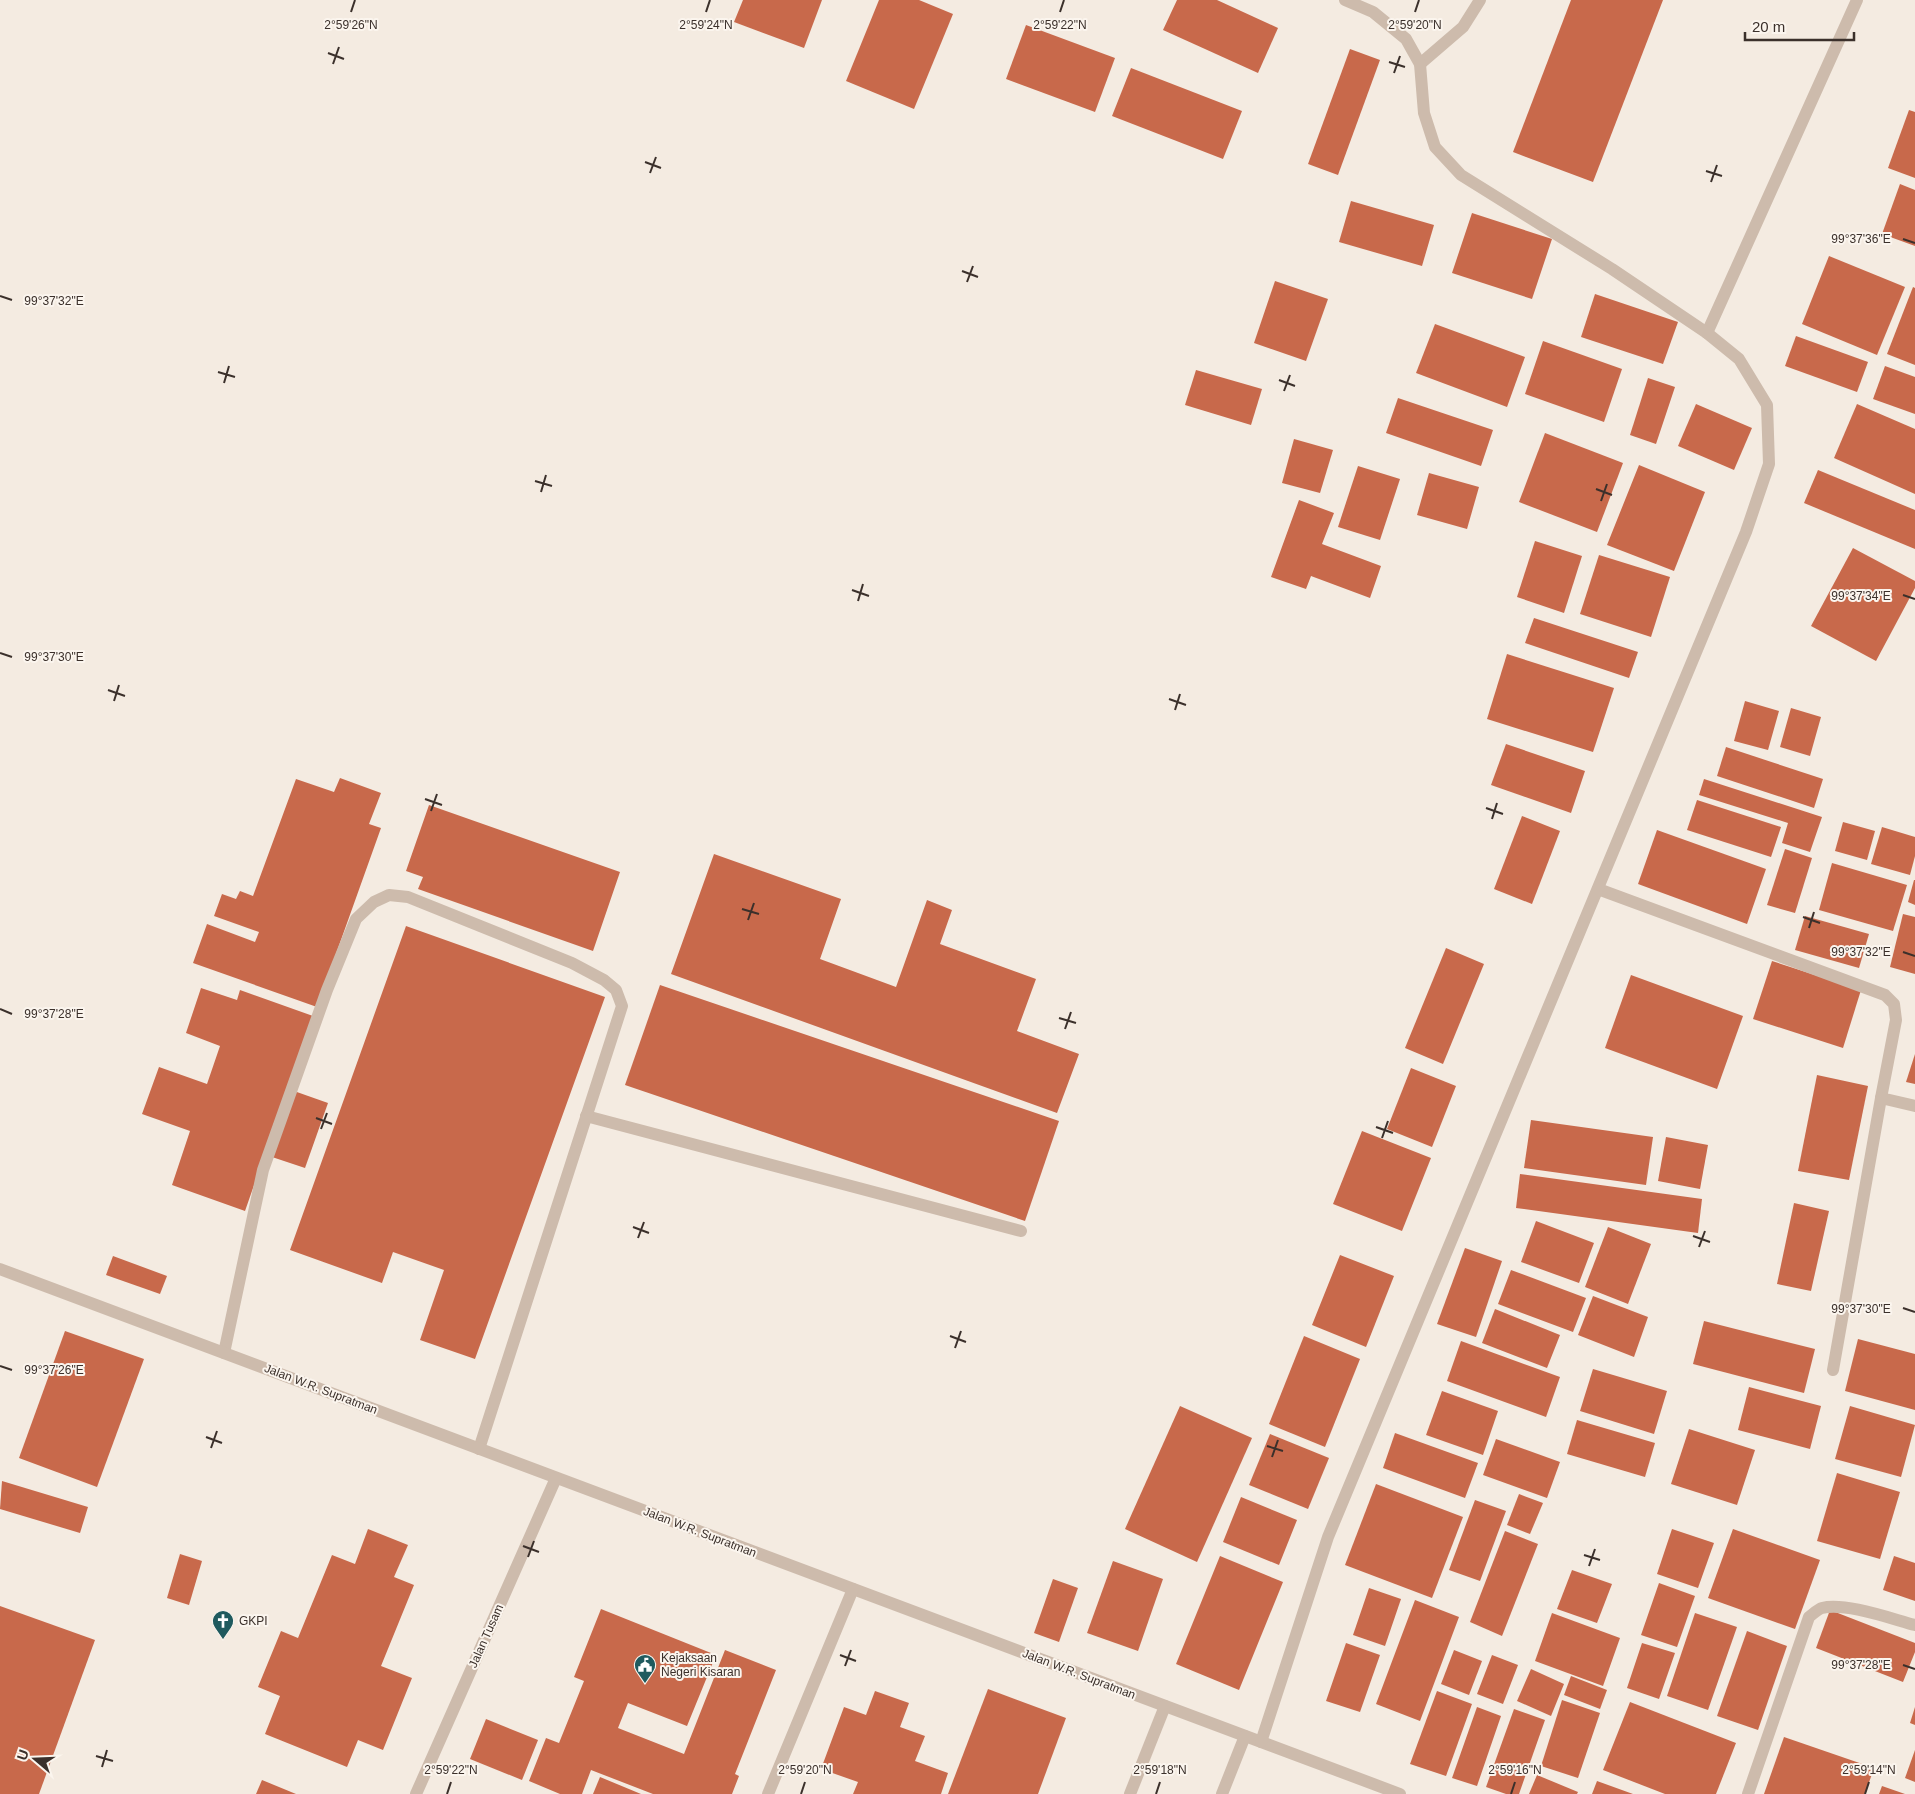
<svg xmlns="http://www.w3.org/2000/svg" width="1915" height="1794" font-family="Arial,sans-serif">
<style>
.building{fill:#c8694b}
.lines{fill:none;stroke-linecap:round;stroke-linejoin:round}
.lane{stroke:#cdbbac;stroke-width:12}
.street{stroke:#cdbbac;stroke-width:12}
.ticks{fill:none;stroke:#3b302b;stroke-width:2}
.labels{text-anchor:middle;stroke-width:4;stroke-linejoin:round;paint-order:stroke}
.street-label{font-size:12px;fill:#3b302b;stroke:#fbf5ee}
.poi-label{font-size:12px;fill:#3b302b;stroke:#fbf5ee;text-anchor:start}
.ticks-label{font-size:12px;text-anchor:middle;fill:#3b302b;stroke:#fbf5ee;stroke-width:4;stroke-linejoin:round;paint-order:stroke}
</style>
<rect width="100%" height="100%" fill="#f4ebe1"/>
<g class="building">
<polygon points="743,0 822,0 804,48 734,22"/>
<polygon points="879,0 919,0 953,14 914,109 846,81"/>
<polygon points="1177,0 1217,0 1278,28 1258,73 1163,30"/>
<polygon points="1571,0 1663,0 1593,182 1513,152"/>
<polygon points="1026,25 1115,58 1095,112 1006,79"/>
<polygon points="1350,49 1380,60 1338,175 1308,164"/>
<polygon points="1131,68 1242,111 1223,159 1112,116"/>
<polygon points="1909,110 1915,112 1915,178 1888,168"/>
<polygon points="1900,184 1915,190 1915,246 1882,234"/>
<polygon points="1351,201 1434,225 1422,266 1339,242"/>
<polygon points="1472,213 1552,239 1532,299 1452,273"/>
<polygon points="1829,256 1905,287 1877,355 1802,324"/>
<polygon points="1275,281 1328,299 1306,361 1254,343"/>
<polygon points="1913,287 1915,288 1915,365 1887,354"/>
<polygon points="1595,294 1678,322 1663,364 1581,337"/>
<polygon points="1435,324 1525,357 1507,407 1416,373"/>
<polygon points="1796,336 1868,362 1857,392 1785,366"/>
<polygon points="1543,341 1622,369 1604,422 1525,394"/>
<polygon points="1885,366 1915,377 1915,414 1873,399"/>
<polygon points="1196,370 1262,389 1251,425 1185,405"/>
<polygon points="1648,378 1675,387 1656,444 1630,435"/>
<polygon points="1398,398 1493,430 1481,466 1386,433"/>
<polygon points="1696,404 1752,428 1734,470 1678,446"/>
<polygon points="1857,404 1915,429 1915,494 1834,458"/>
<polygon points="1545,433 1623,463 1597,532 1519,502"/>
<polygon points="1294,439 1333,450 1320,493 1282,483"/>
<polygon points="1639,465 1705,492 1674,571 1607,545"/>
<polygon points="1358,466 1400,479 1380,540 1338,527"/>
<polygon points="1818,470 1915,510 1915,549 1804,503"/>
<polygon points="1429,473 1479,487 1467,529 1417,515"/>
<polygon points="1299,500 1334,513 1322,544 1381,566 1370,598 1311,576 1306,589 1271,577"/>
<polygon points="1535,541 1582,556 1564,613 1517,597"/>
<polygon points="1853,548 1915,581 1915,588 1876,661 1811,626"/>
<polygon points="1599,555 1670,577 1651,637 1580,614"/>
<polygon points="1534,618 1638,652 1629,678 1525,643"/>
<polygon points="1507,654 1614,688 1593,752 1487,719"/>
<polygon points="1745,701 1779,711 1768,750 1734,741"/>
<polygon points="1791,708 1821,717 1810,756 1780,747"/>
<polygon points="1506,744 1585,771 1571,813 1491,785"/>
<polygon points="1726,747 1823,779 1814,808 1717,776"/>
<polygon points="340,778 381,793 369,824 381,828 317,1007 193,963 207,924 255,942 259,932 214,916 222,894 236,899 240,891 253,896 296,779 334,792"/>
<polygon points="1704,779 1822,817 1810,852 1782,843 1788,823 1699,795"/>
<polygon points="1697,800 1781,827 1771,857 1687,830"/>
<polygon points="429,805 620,872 593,951 418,889 423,877 406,871"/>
<polygon points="1522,816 1560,831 1532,904 1494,889"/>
<polygon points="1843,822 1875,831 1867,860 1835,851"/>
<polygon points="1882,827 1915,837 1915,856 1910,875 1871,864"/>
<polygon points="1657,830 1766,869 1747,924 1638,884"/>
<polygon points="1785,849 1812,858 1795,913 1767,905"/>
<polygon points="714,854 841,899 820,959 896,987 927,900 952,910 940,944 1036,979 1017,1031 1079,1054 1057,1113 671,974"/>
<polygon points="1832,863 1907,885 1893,931 1819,910"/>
<polygon points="1914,880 1915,880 1915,905 1908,902"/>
<polygon points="1903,914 1915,917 1915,974 1890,967"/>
<polygon points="1805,916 1869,934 1859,968 1795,950"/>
<polygon points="406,926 605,997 475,1359 420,1340 444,1270 393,1252 382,1283 290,1250"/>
<polygon points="1446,948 1484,964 1443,1064 1405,1048"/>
<polygon points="1772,961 1861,990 1843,1048 1753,1019"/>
<polygon points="1631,975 1743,1016 1717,1089 1605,1048"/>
<polygon points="660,985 1059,1121 1025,1221 625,1085"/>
<polygon points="201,988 237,1000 240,990 313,1016 245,1211 172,1185 190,1131 142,1114 159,1067 207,1084 220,1046 186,1033"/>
<polygon points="1915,1054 1915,1084 1906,1082"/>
<polygon points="1411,1068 1456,1086 1432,1147 1387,1129"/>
<polygon points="1817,1075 1868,1086 1849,1180 1798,1171"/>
<polygon points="294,1091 328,1103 305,1168 272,1157"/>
<polygon points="1531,1120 1653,1137 1646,1185 1524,1168"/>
<polygon points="1362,1131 1431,1158 1402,1231 1333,1204"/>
<polygon points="1666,1137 1708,1145 1700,1189 1658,1181"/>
<polygon points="1520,1174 1702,1199 1698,1233 1516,1208"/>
<polygon points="1794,1203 1829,1211 1811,1291 1777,1284"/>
<polygon points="1536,1221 1594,1243 1579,1283 1521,1262"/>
<polygon points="1608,1227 1651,1244 1628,1304 1585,1287"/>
<polygon points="1465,1248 1502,1261 1476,1337 1437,1324"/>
<polygon points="1340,1255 1394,1276 1366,1347 1312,1325"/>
<polygon points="113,1256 167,1276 160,1294 106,1275"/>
<polygon points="1511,1270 1586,1298 1573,1332 1498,1304"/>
<polygon points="1593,1296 1648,1317 1634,1357 1578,1335"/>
<polygon points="1495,1309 1560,1335 1547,1368 1482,1343"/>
<polygon points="1704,1321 1815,1349 1804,1393 1693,1364"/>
<polygon points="65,1331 144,1359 97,1487 19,1458"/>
<polygon points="1304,1336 1360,1359 1325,1447 1269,1424"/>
<polygon points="1858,1339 1915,1354 1915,1410 1845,1391"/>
<polygon points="1461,1341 1560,1377 1546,1417 1447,1381"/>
<polygon points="1593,1369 1667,1391 1654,1434 1580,1411"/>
<polygon points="1749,1387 1821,1406 1810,1449 1738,1430"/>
<polygon points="1442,1391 1498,1411 1483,1455 1426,1435"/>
<polygon points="1180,1406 1252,1438 1197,1562 1125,1529"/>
<polygon points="1850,1406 1915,1425 1901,1477 1835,1459"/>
<polygon points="1577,1420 1655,1443 1645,1477 1567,1454"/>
<polygon points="1689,1429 1755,1450 1737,1505 1671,1484"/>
<polygon points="1395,1433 1478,1463 1465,1498 1383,1468"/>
<polygon points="1270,1434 1329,1458 1308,1509 1249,1485"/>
<polygon points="1496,1439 1560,1462 1547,1498 1483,1475"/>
<polygon points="1837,1473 1900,1492 1880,1559 1817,1541"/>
<polygon points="2,1481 88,1507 80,1533 0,1509"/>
<polygon points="1376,1484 1463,1517 1432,1598 1345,1565"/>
<polygon points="1519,1494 1543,1503 1530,1534 1507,1525"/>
<polygon points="1241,1497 1297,1520 1279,1565 1223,1542"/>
<polygon points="1475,1500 1506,1511 1480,1581 1449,1570"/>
<polygon points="368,1529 408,1545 394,1577 414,1585 381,1666 412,1678 383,1750 358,1740 347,1767 265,1734 280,1696 258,1687 281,1631 298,1638 332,1555 355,1564"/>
<polygon points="1672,1529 1714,1543 1698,1588 1657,1574"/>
<polygon points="1733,1529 1820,1560 1795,1629 1708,1598"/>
<polygon points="1505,1531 1538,1544 1502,1636 1470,1622"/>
<polygon points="180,1554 202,1561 189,1605 167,1598"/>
<polygon points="1220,1556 1283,1582 1239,1690 1176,1664"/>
<polygon points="1894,1556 1915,1563 1915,1601 1883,1590"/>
<polygon points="1113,1561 1163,1579 1138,1651 1087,1633"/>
<polygon points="1572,1570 1612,1584 1597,1623 1557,1609"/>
<polygon points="1053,1579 1078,1588 1059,1642 1034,1633"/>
<polygon points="1659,1583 1695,1596 1677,1647 1641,1635"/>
<polygon points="1369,1588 1401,1599 1385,1646 1353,1635"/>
<polygon points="1415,1600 1459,1617 1420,1721 1376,1704"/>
<polygon points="0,1606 95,1640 39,1794 0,1794"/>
<polygon points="601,1609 716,1655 687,1726 628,1703 618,1728 684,1754 725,1650 776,1670 735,1774 739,1776 732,1794 653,1794 591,1770 582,1794 560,1794 529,1781 546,1738 559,1743 584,1681 574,1677"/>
<polygon points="1830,1610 1915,1643 1915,1652 1903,1682 1816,1648"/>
<polygon points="1552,1613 1620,1638 1603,1686 1535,1661"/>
<polygon points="1695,1613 1737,1627 1708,1710 1667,1696"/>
<polygon points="1747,1631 1787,1646 1758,1730 1717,1716"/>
<polygon points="1346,1643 1380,1655 1360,1712 1326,1701"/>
<polygon points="1642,1643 1675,1653 1659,1699 1627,1688"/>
<polygon points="1454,1650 1482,1661 1469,1695 1441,1684"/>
<polygon points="1492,1655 1518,1665 1503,1704 1477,1694"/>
<polygon points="1531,1669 1564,1684 1551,1716 1517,1701"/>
<polygon points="1571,1676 1607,1690 1600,1709 1564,1695"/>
<polygon points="988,1689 1066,1718 1038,1794 948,1794"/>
<polygon points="875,1691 909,1703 900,1727 925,1736 915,1761 948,1773 941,1794 853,1794 858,1782 821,1769 844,1707 866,1715"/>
<polygon points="1437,1691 1472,1704 1446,1776 1410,1764"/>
<polygon points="1562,1700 1600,1713 1578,1778 1541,1766"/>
<polygon points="1630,1702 1736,1743 1716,1794 1665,1794 1603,1770"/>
<polygon points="1477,1707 1501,1716 1477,1786 1452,1778"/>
<polygon points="1915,1707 1915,1725 1910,1723"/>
<polygon points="1514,1709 1545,1720 1519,1794 1506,1794 1486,1787"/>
<polygon points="486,1719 538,1740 522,1780 470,1759"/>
<polygon points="1784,1737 1874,1768 1865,1794 1764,1794"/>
<polygon points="1915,1750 1915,1782 1905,1778"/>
<polygon points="1537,1775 1578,1792 1577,1794 1529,1794"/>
<polygon points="600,1777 641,1794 593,1794"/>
<polygon points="262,1780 296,1794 256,1794"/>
<polygon points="1597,1781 1633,1794 1592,1794"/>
<polygon points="1882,1786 1905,1794 1879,1794"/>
</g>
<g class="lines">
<g class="lane">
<polyline points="586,1116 1021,1231"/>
<polyline points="224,1353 263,1170 327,990 356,919 374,902 389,895 408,897 572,963 604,980 616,990 622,1006 479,1449"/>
</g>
<g class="street">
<polyline points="1420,64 1463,27 1480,0"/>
<polyline points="1707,333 1857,0"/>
<polyline points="1598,889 1885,995 1894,1004 1896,1020 1881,1098 1915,1106"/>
<polyline points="0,1269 1400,1794"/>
<polyline points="1833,1370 1881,1098"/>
<polyline points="1261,1742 1328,1537 1746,532 1769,464 1767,405 1739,359 1707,333 1612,269 1461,175 1435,147 1424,113 1420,64 1406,39 1373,12 1345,0"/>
<polyline points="416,1794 556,1478"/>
<polyline points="768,1794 853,1589"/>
<polyline points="1130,1794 1165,1706"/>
<polyline points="1222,1794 1245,1736"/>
<path d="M1748 1794 1809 1617C1813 1614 1818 1609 1822 1608 1845 1602 1892 1619 1915 1625"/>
</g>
</g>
<path class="ticks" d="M351 12 355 0M706 12 710 0M1060 12 1064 0M1415 12 1419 0M328 53 344 59M1389 62 1405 67M333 64 339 47M1394 73 1400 56M645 162 661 168M1706 171 1722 176M650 173 656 157M1711 182 1717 165M1903 239 1915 243M962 271 978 277M967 282 973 266M0 296 12 300M218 372 235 377M1279 380 1295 386M224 383 229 366M1284 391 1290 375M535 481 552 486M1596 489 1612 495M541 492 546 475M1601 501 1607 484M852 590 869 596M1903 595 1915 599M858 601 863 584M0 653 12 657M108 690 125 696M1169 699 1186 705M114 701 119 685M1175 710 1180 694M425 799 442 805M1486 808 1503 814M431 811 437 794M1492 819 1497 803M742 909 759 914M1803 917 1820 923M748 920 754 903M1809 928 1814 912M1903 952 1915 956M0 1009 12 1014M1059 1018 1076 1023M1065 1029 1071 1012M316 1118 332 1124M1376 1127 1393 1133M321 1129 327 1113M1382 1138 1388 1121M633 1227 649 1233M1693 1236 1710 1242M638 1238 644 1222M1699 1247 1705 1231M1903 1308 1915 1312M950 1336 966 1342M955 1348 961 1331M0 1366 12 1370M206 1437 222 1443M1267 1446 1283 1451M211 1448 217 1431M1272 1457 1278 1440M523 1546 539 1552M1584 1555 1600 1560M528 1557 534 1541M1589 1566 1595 1549M840 1655 856 1661M1903 1665 1915 1669M845 1666 851 1650M96 1756 113 1761M102 1767 107 1750M447 1794 451 1782M801 1794 805 1782M1156 1794 1160 1782M1511 1794 1515 1782M1865 1794 1869 1782"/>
<defs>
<g id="church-pin" transform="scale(1.125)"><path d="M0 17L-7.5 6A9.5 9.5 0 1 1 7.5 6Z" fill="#1f5a5e" stroke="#fbf5ee"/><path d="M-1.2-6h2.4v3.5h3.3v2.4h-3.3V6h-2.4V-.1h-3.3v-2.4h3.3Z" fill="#fff"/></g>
<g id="civic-pin" transform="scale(1.125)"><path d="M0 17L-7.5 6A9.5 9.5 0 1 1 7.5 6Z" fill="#1f5a5e" stroke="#fbf5ee"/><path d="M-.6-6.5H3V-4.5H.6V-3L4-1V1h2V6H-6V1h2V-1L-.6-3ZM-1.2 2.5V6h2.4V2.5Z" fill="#fff"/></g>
</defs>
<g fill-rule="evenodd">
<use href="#church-pin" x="223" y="1621"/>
<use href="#civic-pin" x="645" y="1665"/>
</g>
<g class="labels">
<g class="street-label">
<text transform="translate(321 1389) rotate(21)" y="4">Jalan W.R. Supratman</text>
<text transform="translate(700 1532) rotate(21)" y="4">Jalan W.R. Supratman</text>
<text transform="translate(486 1636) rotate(-66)" y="4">Jalan Tusam</text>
<text transform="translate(1079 1674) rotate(21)" y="4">Jalan W.R. Supratman</text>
</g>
<g class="poi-label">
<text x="239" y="1625">GKPI</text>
<text x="661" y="1662">Kejaksaan<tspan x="661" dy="14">Negeri Kisaran</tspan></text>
</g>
</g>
<g class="ticks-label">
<text x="351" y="29">2°59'26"N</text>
<text x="706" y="29">2°59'24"N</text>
<text x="1060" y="29">2°59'22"N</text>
<text x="1415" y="29">2°59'20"N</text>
<text x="1861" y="243">99°37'36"E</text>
<text x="54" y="305">99°37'32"E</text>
<text x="1861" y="600">99°37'34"E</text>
<text x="54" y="661">99°37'30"E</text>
<text x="1861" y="956">99°37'32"E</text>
<text x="54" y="1018">99°37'28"E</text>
<text x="1861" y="1313">99°37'30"E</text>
<text x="54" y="1374">99°37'26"E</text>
<text x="1861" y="1669">99°37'28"E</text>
<text x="451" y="1774">2°59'22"N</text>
<text x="805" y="1774">2°59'20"N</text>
<text x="1160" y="1774">2°59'18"N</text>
<text x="1515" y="1774">2°59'16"N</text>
<text x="1869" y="1774">2°59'14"N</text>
</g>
<g transform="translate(35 1759) rotate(289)" stroke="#fbf5ee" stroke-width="4" paint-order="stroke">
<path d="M0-4L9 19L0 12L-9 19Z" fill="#3b302b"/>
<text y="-8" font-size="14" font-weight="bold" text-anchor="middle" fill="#3b302b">U</text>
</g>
<path d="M1745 32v8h109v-8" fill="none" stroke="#3b302b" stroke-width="2.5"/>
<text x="1752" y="32" font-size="15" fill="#3b302b" stroke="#fbf5ee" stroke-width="4" paint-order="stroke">20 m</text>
</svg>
